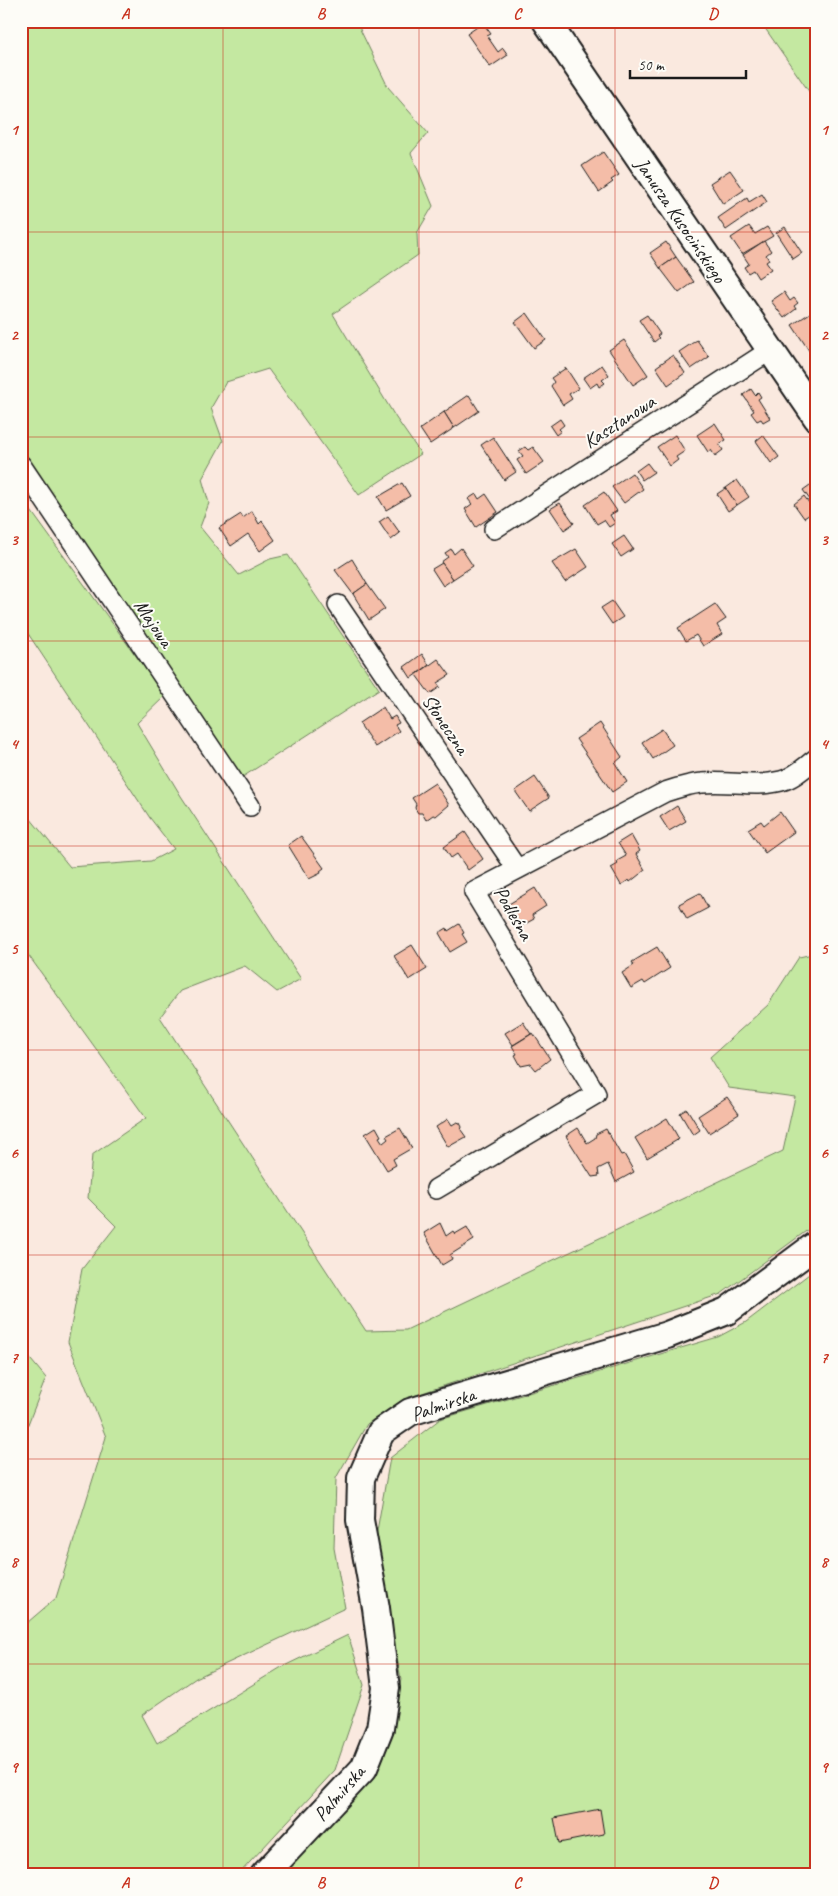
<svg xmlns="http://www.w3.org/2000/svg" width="838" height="1896" font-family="Caveat,sans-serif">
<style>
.green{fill:#c4e8a1;stroke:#70825e}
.building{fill:#f4bda8;stroke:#1c1c1c}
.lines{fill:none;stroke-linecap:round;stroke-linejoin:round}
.street-casing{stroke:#1c1c1c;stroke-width:22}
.secondary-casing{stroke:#1c1c1c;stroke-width:30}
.street{stroke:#fdfcf7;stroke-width:19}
.secondary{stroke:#fdfcf7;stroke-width:26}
.grid{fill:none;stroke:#c8321e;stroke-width:1;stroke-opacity:0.55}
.labels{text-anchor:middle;stroke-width:4;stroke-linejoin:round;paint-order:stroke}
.street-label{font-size:20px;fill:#1c1c1c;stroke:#fdfcf7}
.neatline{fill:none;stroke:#c8321e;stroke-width:2}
.grid-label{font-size:16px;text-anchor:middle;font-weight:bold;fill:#c8321e}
</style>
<rect width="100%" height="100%" fill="#fae9df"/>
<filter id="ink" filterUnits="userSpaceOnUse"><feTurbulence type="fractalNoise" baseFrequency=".02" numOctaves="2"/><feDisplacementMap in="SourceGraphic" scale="10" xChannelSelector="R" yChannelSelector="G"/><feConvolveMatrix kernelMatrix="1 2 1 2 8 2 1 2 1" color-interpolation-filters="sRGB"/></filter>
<g filter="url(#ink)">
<g class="green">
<polygon points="21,21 356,21 388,87 428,133 411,153 433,206 417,233 418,255 333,314 396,418 421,454 359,495 268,369 226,382 211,408 223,441 202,479 209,503 200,527 239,575 270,559 288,555 379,689 241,778 21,449"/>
<polygon points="760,21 817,21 817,103"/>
<polygon points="21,497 165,696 137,723 181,796 301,979 277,992 245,966 180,991 160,1017 366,1331 406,1330 783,1151 795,1097 729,1088 710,1057 768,1005 799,957 817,953 817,1223 721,1294 404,1399 367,1424 336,1478 334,1548 345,1608 196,1678 142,1715 157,1743 280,1668 348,1635 364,1685 335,1770 238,1875 21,1875 21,1628 56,1598 106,1437 68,1342 82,1269 116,1226 88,1198 92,1155 146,1118 21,945 21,807 70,867 151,861 174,849 150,818 21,623"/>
<polygon points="817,1268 817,1875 283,1875 378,1770 401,1679 375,1542 390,1458 440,1419 718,1337 746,1322"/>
<polygon points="21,1348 46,1378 21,1442"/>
</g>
<g class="building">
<polygon points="483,23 491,34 487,36 498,52 503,48 508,55 490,67 467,34"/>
<polygon points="603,152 619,175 611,180 613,182 599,192 582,166"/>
<polygon points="730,170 744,190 723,204 710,183"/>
<polygon points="762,194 767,202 726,230 718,218 747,198 749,202"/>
<polygon points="749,226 755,234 767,227 773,236 742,254 731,238"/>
<polygon points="785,227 802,253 793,259 776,233"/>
<polygon points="764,241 771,251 766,255 769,260 766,262 771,269 758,278 753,270 748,273 744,267 749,264 743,255"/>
<polygon points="666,242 676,257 660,268 650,253"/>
<polygon points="676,257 694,282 679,293 660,268"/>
<polygon points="784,292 790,301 794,298 798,303 794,306 796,309 784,318 771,301"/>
<polygon points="816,309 817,348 810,352 792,325"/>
<polygon points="527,313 546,340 534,348 515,322"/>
<polygon points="647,315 660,334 657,336 659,338 654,342 639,320"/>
<polygon points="624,340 648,375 633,385 609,350"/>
<polygon points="697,340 709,357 691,369 679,352"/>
<polygon points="673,355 685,373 668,385 656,367"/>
<polygon points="602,365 609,375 602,380 605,383 599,387 597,383 590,388 583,378"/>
<polygon points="566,368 579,388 569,394 572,399 563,405 551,386 554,382 551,378"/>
<polygon points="751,389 755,395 758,392 761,397 758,399 770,418 763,422 761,419 757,421 751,413 754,411 743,395"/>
<polygon points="469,395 479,411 454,428 444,412"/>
<polygon points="444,412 454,428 430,444 420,429"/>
<polygon points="560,419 564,425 559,429 561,431 556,435 550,426"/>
<polygon points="715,423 726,440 719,444 723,450 715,456 711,450 708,452 697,435"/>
<polygon points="675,435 685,451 676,457 678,460 670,466 657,447"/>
<polygon points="763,435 779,457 771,463 756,441"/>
<polygon points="493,437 516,472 504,480 481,445"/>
<polygon points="525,447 528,450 533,447 544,462 526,474 517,460 523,456 519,451"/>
<polygon points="647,463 654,472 642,480 636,471"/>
<polygon points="632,473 643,489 624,503 612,487"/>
<polygon points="737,480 749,497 737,505 726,488"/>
<polygon points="817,480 817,510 803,490"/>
<polygon points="402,483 410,496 386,510 378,497"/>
<polygon points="726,488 737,505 728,511 717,494"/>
<polygon points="604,492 617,511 610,515 615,523 609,527 604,520 597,524 585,505"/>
<polygon points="476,494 479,499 486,494 498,512 476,527 465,509 472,504 468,499"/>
<polygon points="804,496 815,511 804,518 794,504"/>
<polygon points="560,503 574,523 564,530 550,509"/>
<polygon points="252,511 259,524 262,521 275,540 260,551 248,534 231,546 219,528 241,514 243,518"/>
<polygon points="388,516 400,533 391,540 379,522"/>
<polygon points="624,536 633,549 621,557 612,544"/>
<polygon points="461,548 473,566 453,579 441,562 448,557 445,553 451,549 454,554"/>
<polygon points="576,549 588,567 565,582 552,563"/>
<polygon points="352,559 367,584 353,594 335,570"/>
<polygon points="442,563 453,579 443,586 432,569"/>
<polygon points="367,584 385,609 369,620 353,594"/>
<polygon points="612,601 623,617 612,624 601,608"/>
<polygon points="715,604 726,619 717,625 722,634 703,646 696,635 686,641 678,628"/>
<polygon points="422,654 429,665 411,678 404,667"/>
<polygon points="438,659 450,675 437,683 440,687 430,694 416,675"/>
<polygon points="383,707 390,719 395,716 399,723 395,725 399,731 375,747 359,723"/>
<polygon points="600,723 622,757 615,763 627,782 612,792 576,739"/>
<polygon points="662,729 673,745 653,759 642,742"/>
<polygon points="535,777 549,798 529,811 515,791"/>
<polygon points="435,783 449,805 436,816 433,815 426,820 422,813 418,813 415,808 416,804 412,798"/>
<polygon points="677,806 686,821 669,831 660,817"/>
<polygon points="780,812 794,832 765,853 748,829 761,821 764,825"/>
<polygon points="465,832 483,859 468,870 457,854 451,858 444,847"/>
<polygon points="631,835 640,851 636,854 645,870 630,882 629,880 621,885 611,868 618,864 617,861 626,856 618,843"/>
<polygon points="301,836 324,868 320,871 321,873 309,879 288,845"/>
<polygon points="535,888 546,906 532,915 534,919 523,925 521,922 515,925 504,907"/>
<polygon points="700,893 708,908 687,919 679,904"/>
<polygon points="459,924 464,933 462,934 467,942 450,952 439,933 447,928 448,931"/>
<polygon points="412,945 427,969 409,980 394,956"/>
<polygon points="657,947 670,968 645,984 643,981 631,988 622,973 634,965 632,962"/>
<polygon points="523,1022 531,1034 513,1045 505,1033"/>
<polygon points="533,1033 550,1059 536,1070 531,1064 521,1066 515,1055 517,1054 512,1046"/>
<polygon points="727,1097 739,1114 709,1133 698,1116"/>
<polygon points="687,1109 700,1130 693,1135 680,1113"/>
<polygon points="667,1118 679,1139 647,1158 635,1138"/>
<polygon points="448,1119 452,1125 457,1122 460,1123 462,1127 461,1130 466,1137 448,1147 436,1127"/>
<polygon points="376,1127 381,1136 379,1137 383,1143 388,1139 386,1136 400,1128 412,1148 393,1159 396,1165 387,1170 365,1134"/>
<polygon points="578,1128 587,1143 595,1138 596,1134 606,1129 621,1155 624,1154 634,1172 616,1182 608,1164 598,1169 599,1176 592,1177 566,1136"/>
<polygon points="440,1223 446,1236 453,1231 455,1234 467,1227 474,1240 450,1255 452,1259 442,1265 424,1233"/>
<polygon points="600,1809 604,1834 559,1843 554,1818"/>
</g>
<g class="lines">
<g class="street-casing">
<g id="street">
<polyline points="21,465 250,806"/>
<polyline points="494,529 769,351"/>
<polyline points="338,605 517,869"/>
<path d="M436 1189 596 1094 474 892 665 792C677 788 689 784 702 783 729 780 754 788 781 781 794 778 806 766 817 758"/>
</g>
</g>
<g class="secondary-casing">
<g id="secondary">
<polyline points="546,21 817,418"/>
<polyline points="264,1875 364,1768 380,1728 386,1688 376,1608 360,1520 361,1478 381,1432 410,1412 667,1335 727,1311 817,1244"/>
</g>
</g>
<use href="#street" class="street"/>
<use href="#secondary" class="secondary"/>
</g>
</g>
<path class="grid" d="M223 21V1875M419 21V1875M615 21V1875M21 232H817M21 437H817M21 641H817M21 846H817M21 1050H817M21 1255H817M21 1459H817M21 1664H817"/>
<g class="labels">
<g class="street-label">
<text transform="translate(681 220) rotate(56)" y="7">Janusza Kusocińskiego</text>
<text transform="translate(619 421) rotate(-33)" y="7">Kasztanowa</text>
<text transform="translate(154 623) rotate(56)" y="7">Majowa</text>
<text transform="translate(446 724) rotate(56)" y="7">Słoneczna</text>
<text transform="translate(514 913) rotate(60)" y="7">Podleśna</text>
<text transform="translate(443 1404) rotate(-19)" y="7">Palmirska</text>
<text transform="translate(339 1793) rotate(-49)" y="7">Palmirska</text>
</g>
</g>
<rect width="838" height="1896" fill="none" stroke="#fdfcf7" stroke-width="55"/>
<path d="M630 70v8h116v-8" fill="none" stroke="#1c1c1c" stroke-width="2.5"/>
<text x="638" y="70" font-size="15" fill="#1c1c1c" stroke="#fdfcf7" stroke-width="4" paint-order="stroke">50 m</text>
<rect x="28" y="28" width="782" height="1840" class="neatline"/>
<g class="grid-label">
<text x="125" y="19">A</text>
<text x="321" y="19">B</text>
<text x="517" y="19">C</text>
<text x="713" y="19">D</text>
<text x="14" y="135">1</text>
<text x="824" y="135">1</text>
<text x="14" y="340">2</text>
<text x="824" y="340">2</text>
<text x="14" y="545">3</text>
<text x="824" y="545">3</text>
<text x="14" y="749">4</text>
<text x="824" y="749">4</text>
<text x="14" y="954">5</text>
<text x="824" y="954">5</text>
<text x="14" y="1158">6</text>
<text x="824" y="1158">6</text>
<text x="14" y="1363">7</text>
<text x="824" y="1363">7</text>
<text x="14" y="1567">8</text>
<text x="824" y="1567">8</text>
<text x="14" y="1772">9</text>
<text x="824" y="1772">9</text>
<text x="125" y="1888">A</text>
<text x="321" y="1888">B</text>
<text x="517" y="1888">C</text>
<text x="713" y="1888">D</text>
</g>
</svg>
